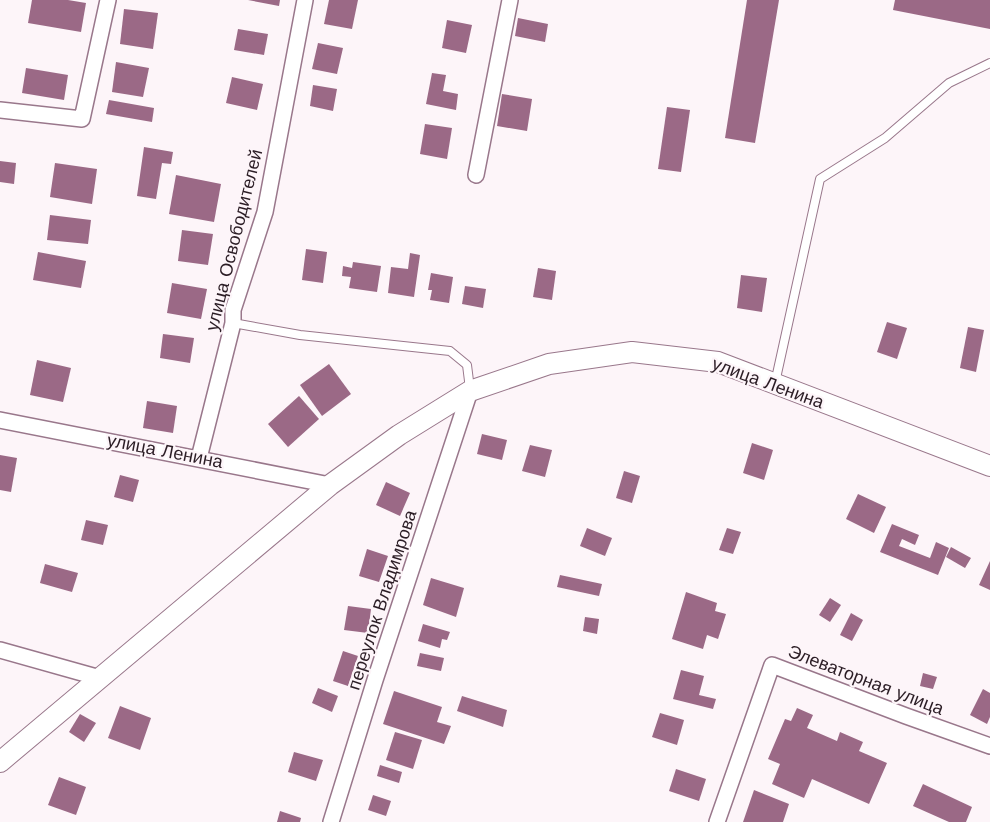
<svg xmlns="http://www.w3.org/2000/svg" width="990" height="822" font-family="'Work Sans',sans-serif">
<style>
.building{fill:#9b6986}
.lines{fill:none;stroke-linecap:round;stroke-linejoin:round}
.service-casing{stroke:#99778b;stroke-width:10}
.minor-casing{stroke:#99778b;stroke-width:18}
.secondary-casing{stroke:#99778b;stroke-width:22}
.service{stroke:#fff;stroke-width:8}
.minor{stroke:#fff;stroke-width:15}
.secondary{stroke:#fff;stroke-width:20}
.labels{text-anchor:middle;stroke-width:4.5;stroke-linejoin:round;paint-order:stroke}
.street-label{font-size:18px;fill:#2b1d25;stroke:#fdf5f9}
</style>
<rect width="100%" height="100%" fill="#fdf5f9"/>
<g class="building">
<polygon points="32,0 68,0 86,3 81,32 28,23"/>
<polygon points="248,0 280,0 279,6"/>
<polygon points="329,0 358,0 352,29 324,24"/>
<polygon points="747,0 779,0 755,143 725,138"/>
<polygon points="895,0 990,0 990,29 893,10"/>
<polygon points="124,9 158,13 153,49 120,44"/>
<polygon points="518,18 548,24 545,42 515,36"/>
<polygon points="447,20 472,25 466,53 442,48"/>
<polygon points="238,29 268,34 264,55 234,50"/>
<polygon points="318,43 343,48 337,74 312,69"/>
<polygon points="116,62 149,68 143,97 112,92"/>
<polygon points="26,68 68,75 64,100 22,93"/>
<polygon points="432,73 446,75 443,91 458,94 456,110 426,104"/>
<polygon points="232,77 263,84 257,110 226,103"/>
<polygon points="313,85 337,89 333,111 310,106"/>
<polygon points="502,94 532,99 527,131 497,126"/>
<polygon points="109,100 154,108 152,122 106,114"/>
<polygon points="667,107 690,110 681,172 658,169"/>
<polygon points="425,124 452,128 447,159 420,154"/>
<polygon points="144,147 173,152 171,164 162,163 156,199 137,196"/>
<polygon points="0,161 16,163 14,184 0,182"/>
<polygon points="55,163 97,169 92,204 50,197"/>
<polygon points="176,175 221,184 214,222 169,214"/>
<polygon points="50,215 91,220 88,244 47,240"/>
<polygon points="182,230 213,234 208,265 178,261"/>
<polygon points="306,249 327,252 323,283 302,280"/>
<polygon points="38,252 86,261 81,288 33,280"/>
<polygon points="410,253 420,255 414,297 388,293 391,267 408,269"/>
<polygon points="353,262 381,266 377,292 349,288 351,277 342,276 343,266 352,268"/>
<polygon points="538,268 556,271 552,300 533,297"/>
<polygon points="431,273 453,277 449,303 430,300 432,290 428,290"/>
<polygon points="741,275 767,278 762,312 737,308"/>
<polygon points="172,283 207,289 201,319 167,313"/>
<polygon points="465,286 486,289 483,308 462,304"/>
<polygon points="887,322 907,328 897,359 877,352"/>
<polygon points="968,327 984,330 976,372 960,368"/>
<polygon points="163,334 194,338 190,363 160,358"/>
<polygon points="37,360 71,368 63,402 30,395"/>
<polygon points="329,364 351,394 322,416 300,385"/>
<polygon points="299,396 319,419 288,447 268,424"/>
<polygon points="147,401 177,406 173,433 143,428"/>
<polygon points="482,434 507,440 502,460 477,454"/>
<polygon points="752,443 773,450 764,480 743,473"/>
<polygon points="530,445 552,450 545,477 522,471"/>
<polygon points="0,455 17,458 11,492 0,490"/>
<polygon points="624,471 640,476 632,503 616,498"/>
<polygon points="120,475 139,480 133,502 114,497"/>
<polygon points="386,482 410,493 400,516 376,505"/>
<polygon points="858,494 886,507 874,533 846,519"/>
<polygon points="86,520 108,525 103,545 81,540"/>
<polygon points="892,524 919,535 915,545 902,539 899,546 930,558 936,542 949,548 938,575 880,552"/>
<polygon points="587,528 612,538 605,556 580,546"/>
<polygon points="727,528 741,532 733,554 719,550"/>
<polygon points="951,547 971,558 965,568 946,557"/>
<polygon points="367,549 388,556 379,582 359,576"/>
<polygon points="990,561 990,590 979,585"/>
<polygon points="45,564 78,573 72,592 40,583"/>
<polygon points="560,575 602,584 599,596 557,587"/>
<polygon points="431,578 464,588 456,617 423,605"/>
<polygon points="686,592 717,603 715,611 726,614 718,639 707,635 703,649 672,639"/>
<polygon points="830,598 841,605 830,622 819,615"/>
<polygon points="348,606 371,609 368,633 344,630"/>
<polygon points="851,613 863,620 852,641 840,635"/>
<polygon points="585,617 599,619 597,634 583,631"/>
<polygon points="423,624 450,632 447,640 442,639 440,648 418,641"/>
<polygon points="343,651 358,656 348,686 333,681"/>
<polygon points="420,653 444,658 441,671 417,666"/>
<polygon points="681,670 704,676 699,695 716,699 713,709 673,699"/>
<polygon points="923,673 937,677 933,689 920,686"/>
<polygon points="318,688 338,696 332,712 312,703"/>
<polygon points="983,689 990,693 990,717 987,724 970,715"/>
<polygon points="394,691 442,707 437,722 451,726 444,744 383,724"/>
<polygon points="462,696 507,710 503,727 457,711"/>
<polygon points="120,706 151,718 140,750 108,738"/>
<polygon points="797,708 813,715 807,728 837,741 840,732 863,742 859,751 887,763 869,804 812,779 804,798 772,784 780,764 768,759 785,719 791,721"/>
<polygon points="660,713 684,720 677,745 652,737"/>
<polygon points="80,714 96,723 84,742 69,732"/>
<polygon points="395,732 422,740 413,769 386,760"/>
<polygon points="294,752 323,760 316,781 288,772"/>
<polygon points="380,765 402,772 399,783 377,776"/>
<polygon points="676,769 706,779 699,801 669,791"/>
<polygon points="59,777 86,787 76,815 48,805"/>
<polygon points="923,784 972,807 966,822 949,822 913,806"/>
<polygon points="754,790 789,804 783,822 743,822"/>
<polygon points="373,795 391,801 386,816 368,810"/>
<polygon points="280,811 301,818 300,822 277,822"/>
</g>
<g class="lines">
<g class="service-casing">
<g id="service">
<polyline points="233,323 300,335 450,351 467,365 470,389"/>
<polyline points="775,383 820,179 885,138 949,83 990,63"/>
</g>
</g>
<g class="minor-casing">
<g id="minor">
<polyline points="0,110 82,119 108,0"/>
<polyline points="476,175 510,0"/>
<polyline points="0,420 330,485"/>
<polyline points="199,458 233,323 233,310 265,212 305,0"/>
<polyline points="0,650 100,678"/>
<polyline points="331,822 375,680 470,391"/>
<polyline points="717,822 772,665 906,716 990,746"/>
</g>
</g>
<g class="secondary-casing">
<polyline id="secondary" points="0,762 330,485 399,435 470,391 549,364 632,352 718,362 990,466"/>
</g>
<use href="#service" class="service"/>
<use href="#minor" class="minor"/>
<use href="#secondary" class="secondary"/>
</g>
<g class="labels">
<g class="street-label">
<text transform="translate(234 240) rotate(-76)" y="6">улица Освободителей</text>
<text transform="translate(768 383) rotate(20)" y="6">улица Ленина</text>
<text transform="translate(165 451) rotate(11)" y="6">улица Ленина</text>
<text transform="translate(382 600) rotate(-72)" y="6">переулок Владимрова</text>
<text transform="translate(866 680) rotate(21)" y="6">Элеваторная улица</text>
</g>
</g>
</svg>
